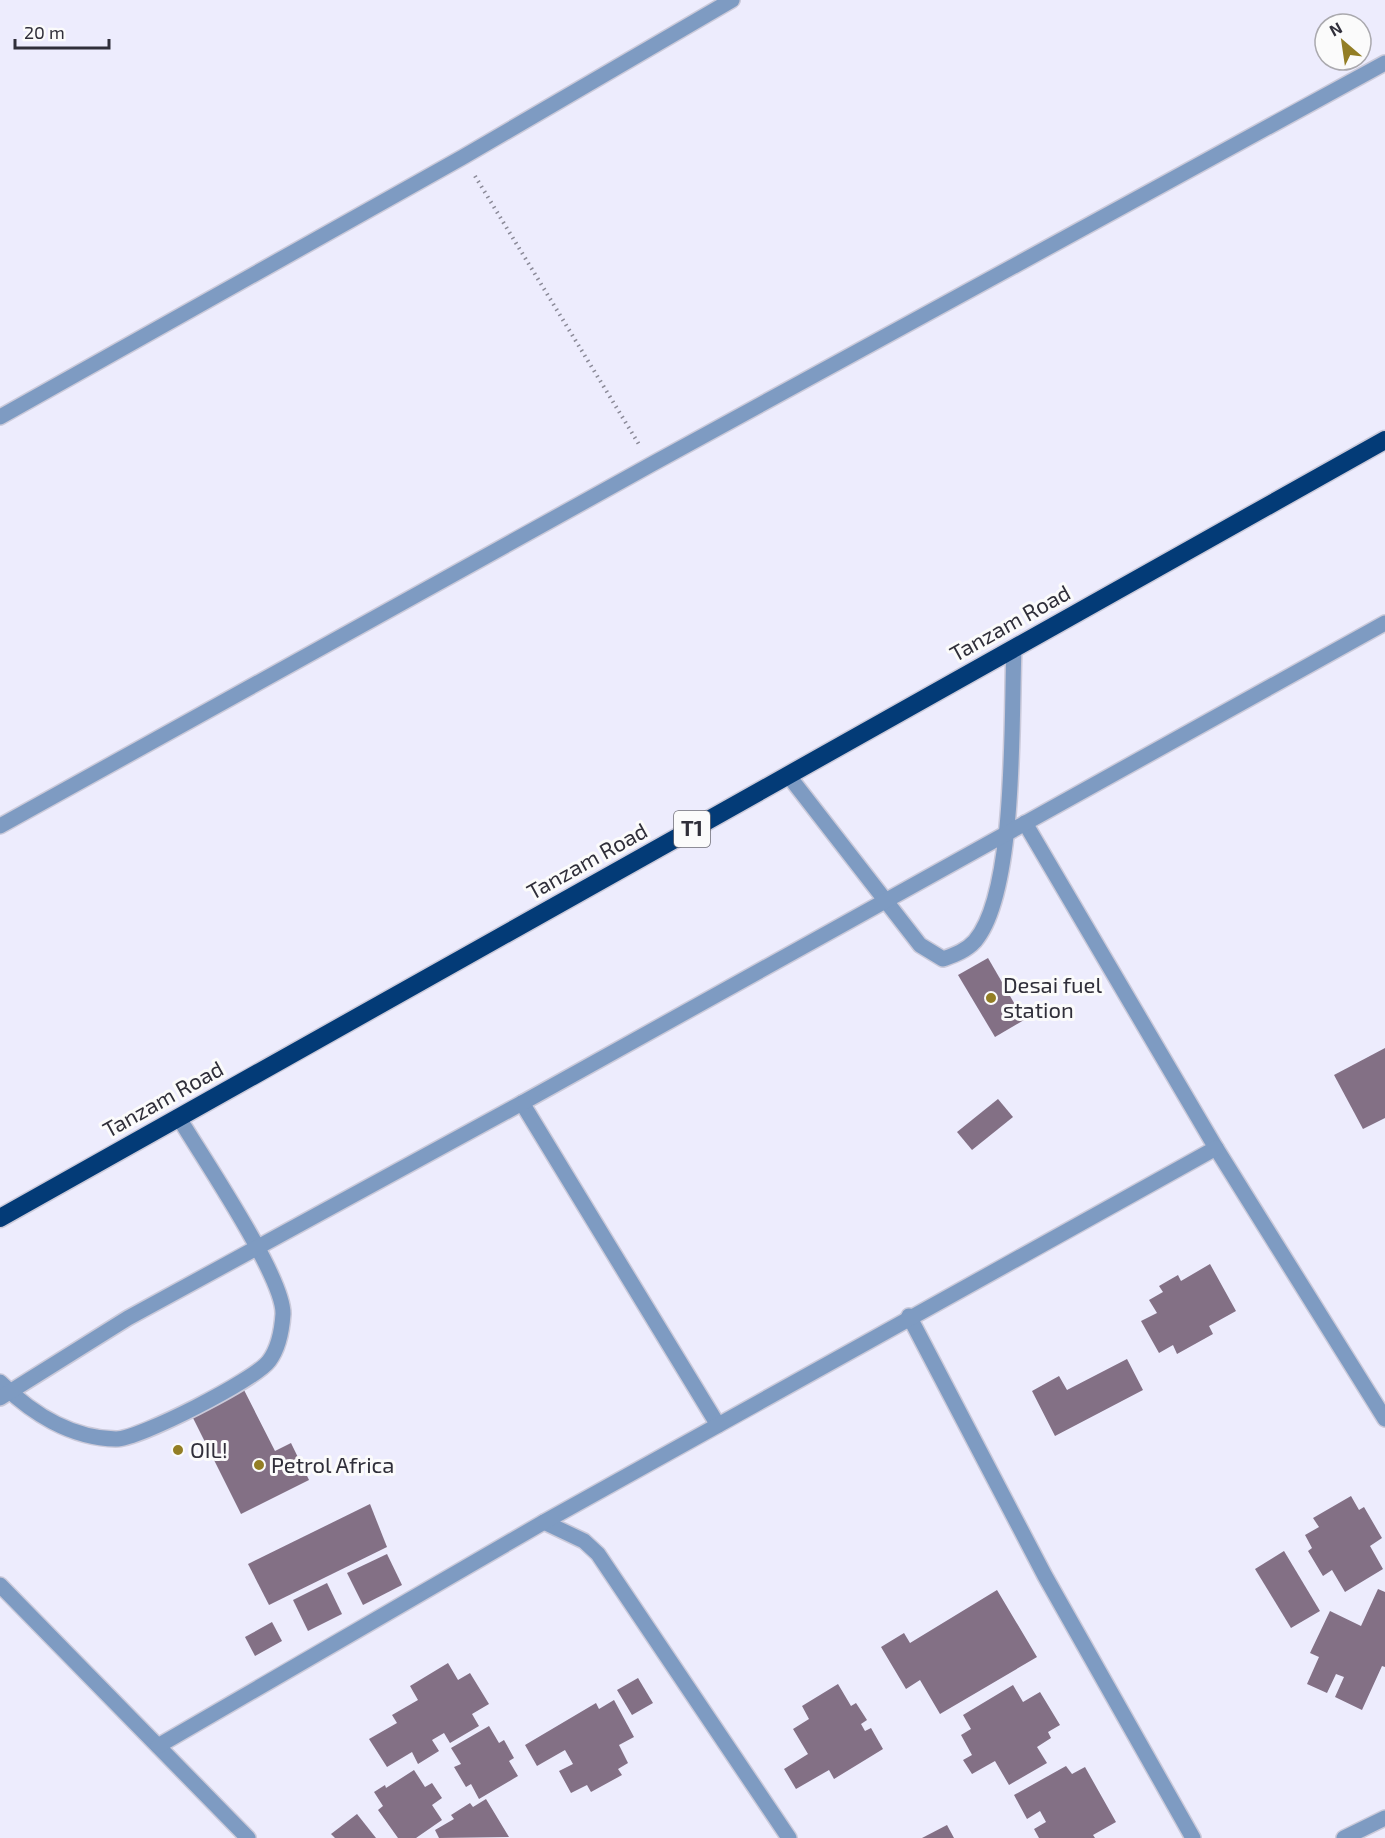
<svg xmlns="http://www.w3.org/2000/svg" width="1385" height="1838" font-family="'Exo 2',sans-serif">
<style>
.building{fill:#837085}
.lines{fill:none;stroke-linecap:round;stroke-linejoin:round}
.minor-casing{stroke:#cbcada;stroke-width:18}
.highway-casing{stroke:#cbcada;stroke-width:21}
.path{stroke:#8b8a98;stroke-width:4;stroke-dasharray:1.5 4.5;stroke-linecap:butt}
.minor{stroke:#7e9bc2;stroke-width:15}
.highway{stroke:#033b77;stroke-width:18}
.poi-dot{fill:#937e25;stroke:#fbfbfb;stroke-width:2}
.labels{text-anchor:middle;stroke-width:6;stroke-linejoin:round;paint-order:stroke}
.shield{fill:#fbfbfb;stroke:#6d6c74;stroke-width:1.5}
.shield-label{font-size:21px;font-weight:bold;fill:#302f3a}
.street-label{font-size:22px;fill:#302f3a;stroke:#fbfbfb}
.poi-label{font-size:22px;fill:#302f3a;stroke:#fbfbfb;text-anchor:start}
</style>
<rect width="100%" height="100%" fill="#edecfd"/>
<g class="building">
<polygon points="988,958 1024,1020 995,1037 958,975"/>
<polygon points="1385,1048 1385,1118 1363,1129 1334,1075"/>
<polygon points="998,1099 1013,1117 972,1150 957,1132"/>
<polygon points="1210,1264 1236,1311 1209,1326 1213,1334 1177,1354 1173,1345 1159,1353 1141,1321 1157,1313 1149,1300 1163,1292 1159,1286 1178,1275 1181,1281"/>
<polygon points="1127,1359 1143,1390 1055,1436 1032,1391 1059,1376 1067,1390"/>
<polygon points="244,1390 275,1451 291,1443 309,1480 241,1514 192,1416"/>
<polygon points="1351,1496 1359,1510 1364,1507 1382,1538 1370,1546 1383,1569 1345,1592 1332,1570 1323,1576 1308,1551 1312,1548 1305,1535 1319,1527 1313,1518"/>
<polygon points="370,1504 387,1547 269,1605 248,1564"/>
<polygon points="1284,1551 1320,1611 1291,1628 1255,1569"/>
<polygon points="387,1554 402,1585 363,1605 347,1573"/>
<polygon points="327,1583 342,1614 308,1631 293,1600"/>
<polygon points="1378,1589 1385,1592 1385,1667 1382,1666 1362,1710 1335,1697 1344,1677 1336,1674 1327,1693 1307,1684 1319,1657 1310,1653 1330,1611 1361,1626"/>
<polygon points="997,1590 1037,1657 940,1714 920,1680 906,1689 881,1647 904,1633 910,1643"/>
<polygon points="272,1622 282,1641 255,1656 245,1637"/>
<polygon points="448,1663 458,1680 470,1673 489,1704 472,1714 479,1726 450,1743 444,1733 432,1740 439,1751 418,1764 412,1752 387,1767 369,1739 397,1723 392,1715 418,1700 410,1686"/>
<polygon points="638,1678 653,1703 632,1715 617,1690"/>
<polygon points="838,1684 851,1706 856,1703 867,1720 861,1724 865,1731 871,1728 883,1749 834,1779 829,1770 796,1789 784,1769 808,1754 793,1729 809,1719 802,1706"/>
<polygon points="1013,1685 1023,1702 1040,1692 1060,1725 1048,1732 1051,1738 1037,1747 1047,1763 1009,1785 995,1761 972,1774 963,1760 972,1755 961,1735 971,1729 963,1715"/>
<polygon points="614,1700 634,1737 619,1745 628,1763 618,1769 622,1775 591,1792 587,1785 571,1793 559,1771 573,1764 565,1750 537,1766 525,1745 596,1703 599,1709"/>
<polygon points="489,1726 499,1743 504,1740 514,1758 509,1761 518,1776 479,1799 471,1784 466,1787 454,1767 461,1764 451,1748"/>
<polygon points="1066,1766 1072,1774 1085,1767 1116,1822 1093,1835 1095,1838 1039,1838 1034,1829 1046,1822 1040,1811 1027,1819 1014,1795"/>
<polygon points="414,1770 425,1787 432,1783 442,1798 432,1805 442,1820 416,1838 398,1838 378,1810 383,1806 374,1792 385,1785 386,1788"/>
<polygon points="486,1799 509,1837 439,1838 435,1830 454,1819 451,1815 470,1803 473,1807"/>
<polygon points="357,1814 376,1838 335,1838 331,1834"/>
<polygon points="947,1825 954,1838 922,1838"/>
</g>
<g class="lines">
<g class="minor-casing">
<g id="minor">
<polyline points="0,417 463,157 732,0"/>
<path d="M788 775 920 945 943 959C954 955 966 951 975 941 1017 892 1011 716 1014 648"/>
<polyline points="1025,823 1216,1148 1385,1419"/>
<polyline points="0,826 652,464 1385,63"/>
<polyline points="522,1103 718,1425"/>
<polyline points="909,1316 1045,1576 1193,1838"/>
<path d="M0 1382C31 1413 71 1438 116 1439 139 1439 255 1380 269 1361 278 1349 282 1329 283 1314 284 1277 201 1155 179 1118"/>
<polyline points="0,1398 128,1318 522,1103 1385,623"/>
<polyline points="544,1522 584,1541 598,1554 789,1838"/>
<polyline points="0,1585 248,1838"/>
<polyline points="158,1746 544,1522 1216,1148"/>
<polyline points="1344,1838 1385,1818"/>
</g>
</g>
<g class="highway-casing">
<polyline id="highway" points="0,1218 1385,440"/>
</g>
<polyline class="path" points="475,176 640,446"/>
<use href="#minor" class="minor"/>
<use href="#highway" class="highway"/>
</g>
<g class="poi-dot">
<circle cx="991" cy="998" r="6"/>
<circle cx="178" cy="1450" r="6"/>
<circle cx="259" cy="1465" r="6"/>
</g>
<g class="labels">
<rect class="shield" x="674" y="811" width="36" height="36" rx="4.5"/>
<g class="shield-label">
<text x="692" y="836">T1</text>
</g>
<g class="street-label">
<text transform="translate(1010 623) rotate(-29)" y="8">Tanzam Road</text>
<text transform="translate(587 861) rotate(-29)" y="8">Tanzam Road</text>
<text transform="translate(163 1099) rotate(-29)" y="8">Tanzam Road</text>
</g>
<g class="poi-label">
<text x="1003" y="993">Desai fuel<tspan x="1003" dy="25">station</tspan></text>
<text x="190" y="1458">OIL!</text>
<text x="271" y="1473">Petrol Africa</text>
</g>
</g>
<g transform="translate(1343 42) rotate(331)"><circle r="28" fill="#fbfbfb" stroke="#aaa9ae" stroke-width="1.5"/>
<path d="M0-4.5L10 22L0 15L-10 22Z" fill="#937e25"/>
<text y="-9" font-size="16" font-weight="bold" text-anchor="middle" fill="#302f3a">N</text>
</g>
<path d="M15 39v9h94v-9" fill="none" stroke="#302f3a" stroke-width="3"/>
<text x="24" y="39" font-size="18" fill="#302f3a" stroke="#fbfbfb" stroke-width="4.5" paint-order="stroke">20 m</text>
</svg>
